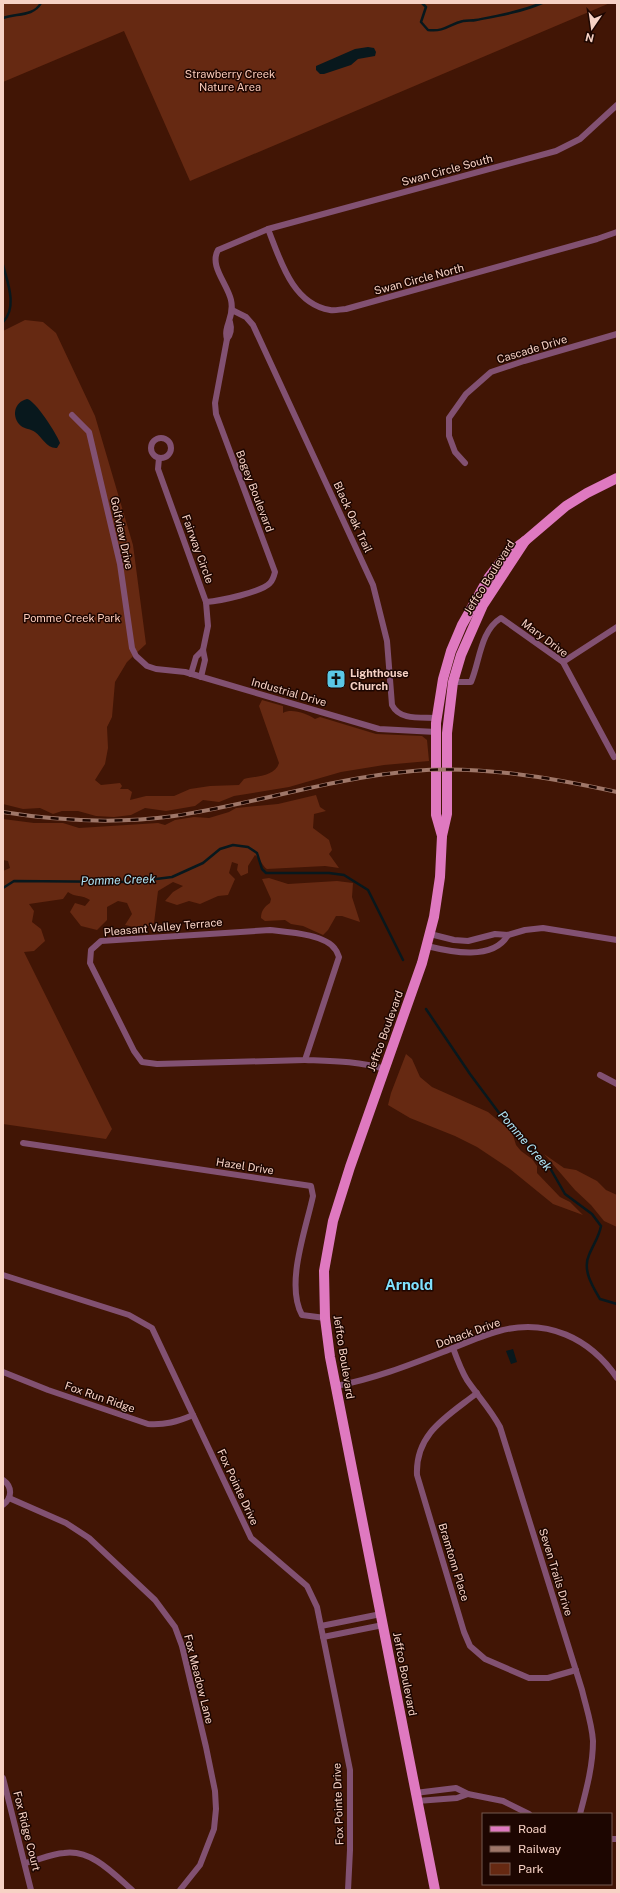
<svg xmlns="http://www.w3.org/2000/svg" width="620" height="1893" font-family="'Public Sans',sans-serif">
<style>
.green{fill:#662912}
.water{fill:#08181d}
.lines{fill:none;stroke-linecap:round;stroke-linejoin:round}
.stream{stroke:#08181d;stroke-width:2.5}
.street{stroke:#825172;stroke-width:6}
.primary{stroke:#df79c0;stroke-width:10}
.rail-casing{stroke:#9f7769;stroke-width:4}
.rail{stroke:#1d0601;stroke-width:2.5;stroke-dasharray:8;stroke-linecap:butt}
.labels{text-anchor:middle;stroke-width:3;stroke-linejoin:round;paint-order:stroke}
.park-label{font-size:11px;fill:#fbcbba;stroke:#1d0601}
.street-label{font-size:11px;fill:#f7d2c5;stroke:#1d0601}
.poi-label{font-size:11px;font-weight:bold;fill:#f7d2c5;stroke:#1d0601;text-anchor:start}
.water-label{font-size:12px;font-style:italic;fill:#ade3f4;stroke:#1d0601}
.district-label{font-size:15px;font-weight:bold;fill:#80e1fe;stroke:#1d0601}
</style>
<rect width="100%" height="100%" fill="#411505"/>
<g class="green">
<polygon points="3,3 610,3 190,181 124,31 3,82"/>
<path d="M25 320 43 322 56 333 95 416 133 545 146 644 127 662 115 682 112 717 107 727 108 748 105 764 95 780 101 785 120 783 122 786 120 789H128L132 792 130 800 146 796H174L190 789 210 786 239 785 244 779C255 776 275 777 279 763L259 706 262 700 283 706V713C292 708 307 714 315 719L320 717 376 734 422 736 427 740 429 761 384 765 341 772 289 787 234 796 219 802 203 800 195 806 166 811 145 808 131 815 114 817 96 816 78 811H62L53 814 40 808 23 809 3 804V331Z"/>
<path d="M316 795 320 807 326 811 314 814 313 828 329 840 332 850 329 854 339 868 325 866 267 869C262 866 261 859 255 855L248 866V873L241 876 237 870 238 864 232 862 229 873 235 879 228 895 218 896 200 904 189 901 177 905 165 901 173 892 183 886 173 882 158 891 154 923 144 929 125 925 132 914 127 903 118 901 107 907V920L97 930 81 926 70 912 75 903 85 906 90 900C83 895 74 897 68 892L63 899 29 904 34 911 32 922 41 929 45 941 34 951 24 952 112 1129 106 1139 3 1124V871L10 868 8 861 3 860V819L34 823H63L79 828 158 823 165 825 175 820 194 817 209 818 229 812 236 808 278 804Z"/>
<path d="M269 878 288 884 337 881 353 883 352 897 360 922 342 916H336L328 930 323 935 303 926 291 924 285 920 265 921 261 918C261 911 264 907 270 903L271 899 262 879Z"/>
<polygon points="406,1054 412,1059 420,1077 432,1087 488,1112 512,1132 516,1145 521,1151 532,1159 537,1166 537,1173 560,1197 570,1202 583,1215 553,1204 510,1169 477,1147 455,1136 410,1118 388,1105 391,1093"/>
<polygon points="544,1154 564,1168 576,1170 597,1181 606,1190 617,1195 617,1227 604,1221 591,1205 575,1190"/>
</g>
<g class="water">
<polygon points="368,47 374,48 376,52 375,56 358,59 351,65 324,74 320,74 316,70 316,66 355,49"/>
<path d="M27 399C35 400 57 434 60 443L57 448C47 449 42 437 35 432 31 429 25 429 21 426 11 417 14 402 27 399Z"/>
<polygon points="513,1349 517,1362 511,1364 506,1351"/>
</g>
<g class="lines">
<g class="stream">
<path d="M422 3 426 7 421 22 428 30C446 32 449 24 463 21 467 20 472 21 476 20 497 16 521 12 542 3"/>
<path d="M3 18C16 13 33 17 41 3"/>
<path d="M3 265C7 281 18 307 3 322"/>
<polyline points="3,888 14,881 132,882 172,877 203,863 220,849 233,845 248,847 257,853 262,869 266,873 329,873 344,875 368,890 403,960"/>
<path d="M426 1009 470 1074 505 1121 550 1168 565 1194 592 1214 601 1226C599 1237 593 1245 589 1255 582 1270 593 1287 600 1299L617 1304"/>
</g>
<g class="street">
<path d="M268 229C280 259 292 304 330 310 335 311 341 309 346 309L597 239 617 232"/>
<path d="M232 310 246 317 253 325 373 585 387 641 392 705C400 721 421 717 437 718"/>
<path d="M227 339C231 334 232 329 230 322"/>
<polyline points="72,415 89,432 120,564 132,648 136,656 147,666 156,669 185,672 379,729 436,732"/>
<circle cx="161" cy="448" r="10"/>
<polyline points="159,458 158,469 206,602 208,626 203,650 205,660 201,677"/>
<polyline points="465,463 455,452 449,436 449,418 466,394 491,372 524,361 617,334"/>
<path d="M206 602C220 601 262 592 270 583 273 580 274 576 275 572L216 414 215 403 227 339C223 326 235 317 231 300 227 283 209 266 218 250L268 229 556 151 580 139 617 105"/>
<polyline points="563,662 617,627"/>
<polyline points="191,674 196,657 203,650"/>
<path d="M453 682H471C480 661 480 631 501 618L563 662 614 757"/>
<path d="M270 930C287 932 325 934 335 949 337 951 338 955 339 957L305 1060 157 1064 142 1062 134 1051 90 963 91 950 101 941Z"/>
<polyline points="430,934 454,940 468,941 495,934 508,935 525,930 543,928 617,940"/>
<path d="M427 946C451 952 493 961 508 935"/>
<path d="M305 1060C332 1061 358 1061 385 1069"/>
<polyline points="600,1075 617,1084"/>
<path d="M23 1143 311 1186 313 1196C306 1229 285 1284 302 1315L325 1318"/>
<polyline points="3,1275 129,1315 152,1328 251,1538 307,1586 317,1607 350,1770 350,1850 348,1890"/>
<path d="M453 1348C457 1359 461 1370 467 1380 478 1396 491 1410 500 1427L582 1690C586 1707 592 1724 593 1741 593 1766 586 1791 580 1814"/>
<path d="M3 1372 48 1390 148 1424C165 1425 177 1422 193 1415"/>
<path d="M336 1386C373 1379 407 1366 443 1352 461 1345 480 1336 499 1331 547 1318 590 1338 617 1378"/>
<path d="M477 1393C448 1416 415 1433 417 1475L464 1632 470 1646 485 1659 529 1678H548L576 1670"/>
<path d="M3 1480C13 1487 12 1498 3 1505"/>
<polyline points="9,1498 66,1523 89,1538 155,1600 175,1627 182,1646 206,1747 215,1791 216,1809 214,1829 200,1865 180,1890"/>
<polyline points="321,1626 381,1614"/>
<polyline points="323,1637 383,1625"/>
<polyline points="3,1778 31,1890"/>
<polyline points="415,1793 456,1788 468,1794 503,1801 529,1814"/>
<polyline points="417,1801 457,1798 468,1794"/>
<polyline points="611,1839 617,1839"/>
<path d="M25 1863C38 1860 51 1854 64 1853 91 1849 113 1873 132 1890"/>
</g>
<g class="primary">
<polyline points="442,836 436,815 436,723 443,679 451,651 462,625 489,577 506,555 525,541 566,506 587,493 617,478"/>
<polyline points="435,1890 330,1357 325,1318 324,1271 333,1221 350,1167 422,963 434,917 440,877 442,836 447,814 447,733 453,682 461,655 483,605 525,541"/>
</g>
<g class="rail-casing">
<path id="rail" d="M3 812C59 821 117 824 174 816 254 804 332 778 413 771 479 765 553 778 617 792"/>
</g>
<use href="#rail" class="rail"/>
</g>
<defs>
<g id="church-square" transform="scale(1)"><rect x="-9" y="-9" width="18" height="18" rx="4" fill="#5bc8e7" stroke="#1d0601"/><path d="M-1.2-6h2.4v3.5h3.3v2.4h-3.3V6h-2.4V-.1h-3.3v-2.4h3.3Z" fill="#111"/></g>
</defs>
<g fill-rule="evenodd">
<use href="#church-square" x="336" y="679"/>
</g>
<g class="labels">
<g class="park-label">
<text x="230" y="78">Strawberry Creek<tspan x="230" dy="13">Nature Area</tspan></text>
<text x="72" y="622">Pomme Creek Park</text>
</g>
<g class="street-label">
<text transform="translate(447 170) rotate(-15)" y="4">Swan Circle South</text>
<text transform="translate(419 279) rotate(-15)" y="4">Swan Circle North</text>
<text transform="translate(532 349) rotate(-17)" y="4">Cascade Drive</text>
<text transform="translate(255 491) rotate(69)" y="4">Bogey Boulevard</text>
<text transform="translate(353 517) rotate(65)" y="4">Black Oak Trail</text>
<text transform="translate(122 533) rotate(78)" y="4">Golfview Drive</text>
<text transform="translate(198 549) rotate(70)" y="4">Fairway Circle</text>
<text transform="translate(489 577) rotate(-58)" y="4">Jeffco Boulevard</text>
<text transform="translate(545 638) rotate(37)" y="4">Mary Drive</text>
<text transform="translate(289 692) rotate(16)" y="4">Industrial Drive</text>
<text transform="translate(163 927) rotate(-5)" y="4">Pleasant Valley Terrace</text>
<text transform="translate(385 1031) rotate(-70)" y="4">Jeffco Boulevard</text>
<text transform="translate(245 1166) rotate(9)" y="4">Hazel Drive</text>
<text transform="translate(468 1333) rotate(-20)" y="4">Dohack Drive</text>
<text transform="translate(344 1357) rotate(81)" y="4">Jeffco Boulevard</text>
<text transform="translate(100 1397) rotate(19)" y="4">Fox Run Ridge</text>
<text transform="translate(238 1487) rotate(65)" y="4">Fox Pointe Drive</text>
<text transform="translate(454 1562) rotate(73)" y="4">Bramtonn Place</text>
<text transform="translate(556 1572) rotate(73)" y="4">Seven Trails Drive</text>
<text transform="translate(405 1674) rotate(79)" y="4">Jeffco Boulevard</text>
<text transform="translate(199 1679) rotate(76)" y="4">Fox Meadow Lane</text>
<text transform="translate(338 1804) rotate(-92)" y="4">Fox Pointe Drive</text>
<text transform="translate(27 1831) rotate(76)" y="4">Fox Ridge Court</text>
</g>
<g class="poi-label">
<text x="350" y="677">Lighthouse<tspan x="350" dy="13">Church</tspan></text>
</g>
<g class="water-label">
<text transform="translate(118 880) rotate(-2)" y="4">Pomme Creek</text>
<text transform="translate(525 1141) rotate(49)" y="4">Pomme Creek</text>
</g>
<g class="district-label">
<text x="409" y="1290">Arnold</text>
</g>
</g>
<rect width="620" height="1893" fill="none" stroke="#f7d2c5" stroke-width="8"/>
<rect x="482" y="1813" width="130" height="72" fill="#1d0601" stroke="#74584f"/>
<rect x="490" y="1826" width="20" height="6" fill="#df79c0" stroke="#74584f"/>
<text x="518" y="1833" font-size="12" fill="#f7d2c5">Road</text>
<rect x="490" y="1846" width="20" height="6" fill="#9f7769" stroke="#74584f"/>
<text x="518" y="1853" font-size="12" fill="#f7d2c5">Railway</text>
<rect x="490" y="1863" width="20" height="12" fill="#662912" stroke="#74584f"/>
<text x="518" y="1873" font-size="12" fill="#f7d2c5">Park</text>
<g transform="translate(592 28) rotate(193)" stroke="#1d0601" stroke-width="3" paint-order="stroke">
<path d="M0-3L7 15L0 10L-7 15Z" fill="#f7d2c5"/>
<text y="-6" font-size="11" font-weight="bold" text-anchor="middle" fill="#f7d2c5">N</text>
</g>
</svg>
